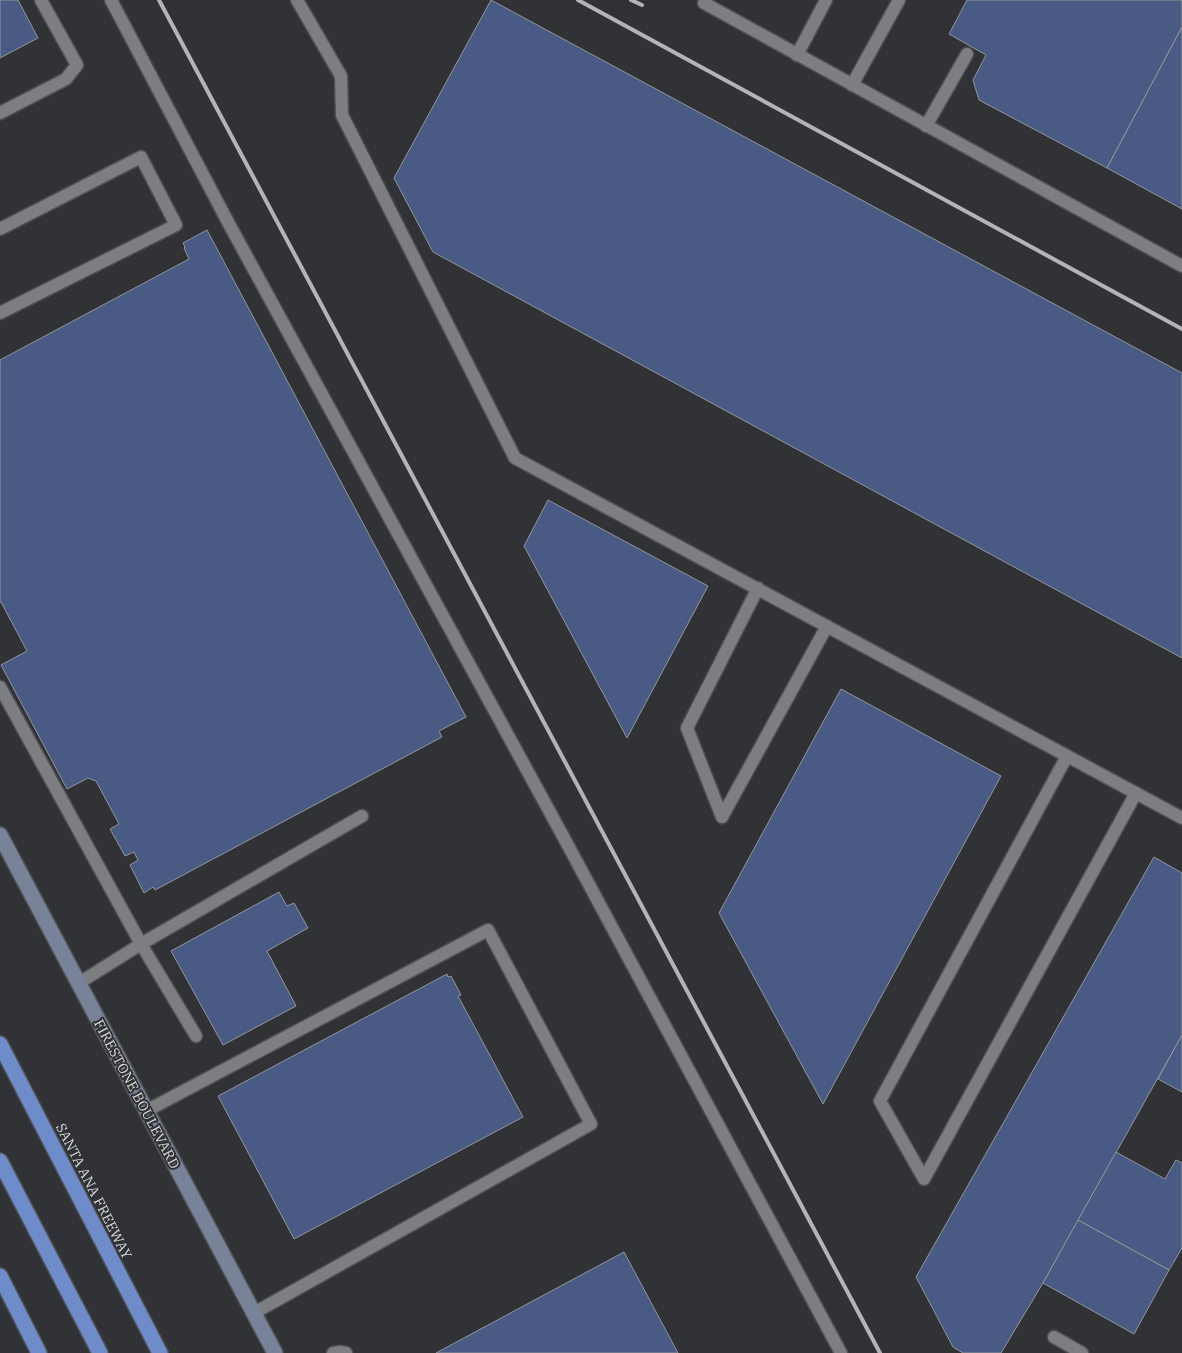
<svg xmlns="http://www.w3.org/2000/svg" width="1182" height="1353" font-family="'IBM Plex Serif',serif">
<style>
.building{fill:#495b84;stroke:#939599}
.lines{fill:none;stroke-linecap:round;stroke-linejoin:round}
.lane-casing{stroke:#4e4f52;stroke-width:15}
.secondary-casing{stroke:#4e4f52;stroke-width:18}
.highway-casing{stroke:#4e4f52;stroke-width:18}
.lane{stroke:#7c7e82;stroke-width:12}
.secondary{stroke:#788298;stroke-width:15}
.highway{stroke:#6e8bca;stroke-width:15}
.rail{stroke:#b3b4b7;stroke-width:4}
.labels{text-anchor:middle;stroke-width:4;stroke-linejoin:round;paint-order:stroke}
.street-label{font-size:14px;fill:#d7d8da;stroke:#313236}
</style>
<rect width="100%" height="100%" fill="#313236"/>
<g class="building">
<polygon points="0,0 18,0 38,38 0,58"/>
<polygon points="491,0 1182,373 1182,658 433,252 394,178"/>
<polygon points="967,0 1182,0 1182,27 1107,168 979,100 973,80 986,55 949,34"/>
<polygon points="1182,27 1182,209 1107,168"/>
<polygon points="207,230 466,717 439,731 442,737 155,890 153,887 144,893 130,865 138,860 134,852 125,856 110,829 119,824 96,781 88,778 67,789 1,665 27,651 1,602 0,602 0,360 189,259 184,248 185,247 183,243"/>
<polygon points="548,500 708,586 627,738 524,546"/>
<polygon points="841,689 1001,776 823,1104 719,913"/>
<polygon points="1154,857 1182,873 1182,1035 1043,1283 1001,1353 963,1353 953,1347 916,1277"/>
<polygon points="279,892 287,906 294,903 308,928 267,951 296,1006 223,1045 171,951"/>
<polygon points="447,974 448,977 451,976 461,995 458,996 523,1117 294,1239 218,1096"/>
<polygon points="1182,1035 1182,1092 1158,1079"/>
<polygon points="1116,1152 1165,1179 1176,1160 1182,1163 1182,1248 1169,1270 1078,1220"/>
<polygon points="1078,1220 1169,1270 1134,1334 1043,1283"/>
<polygon points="624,1252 678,1353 436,1353"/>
</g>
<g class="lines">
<g class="lane-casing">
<g id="lane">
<polyline points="111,0 229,224 564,838 841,1353"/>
<polyline points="297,0 341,76 342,115 515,458 1182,818"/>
<polyline points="704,3 1182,266"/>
<polyline points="797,55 826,0"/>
<polyline points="852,85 899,0"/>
<polyline points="0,113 66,79 77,65 41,0"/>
<polyline points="926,126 967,54"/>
<polyline points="0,229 141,157 176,225 0,313"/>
<polyline points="758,588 687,728 722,817 827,626"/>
<polyline points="0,687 141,944 196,1036"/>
<polyline points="1067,756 880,1101 924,1179 1136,793"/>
<polyline points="79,983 141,944 362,816"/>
<polyline points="146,1111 488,930 591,1124 254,1313"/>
<polyline points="1054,1337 1082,1353"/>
<polyline points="333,1353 340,1352 346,1353"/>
</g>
</g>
<g class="secondary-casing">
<polyline id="secondary" points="0,835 275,1353"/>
</g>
<g class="highway-casing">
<g id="highway">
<polyline points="0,1044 160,1353"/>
<polyline points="0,1161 100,1353"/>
<polyline points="0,1276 39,1353"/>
</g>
</g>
<use href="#lane" class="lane"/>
<use href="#secondary" class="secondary"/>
<use href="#highway" class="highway"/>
<g class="rail">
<polyline points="159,0 880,1353"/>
<polyline points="578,0 1182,329"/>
<polyline points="631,0 642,5"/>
</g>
</g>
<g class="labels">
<g class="street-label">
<text transform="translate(137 1094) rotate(62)" y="5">FIRESTONE BOULEVARD</text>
<text transform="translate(94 1191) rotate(63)" y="5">SANTA ANA FREEWAY</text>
</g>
</g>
</svg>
